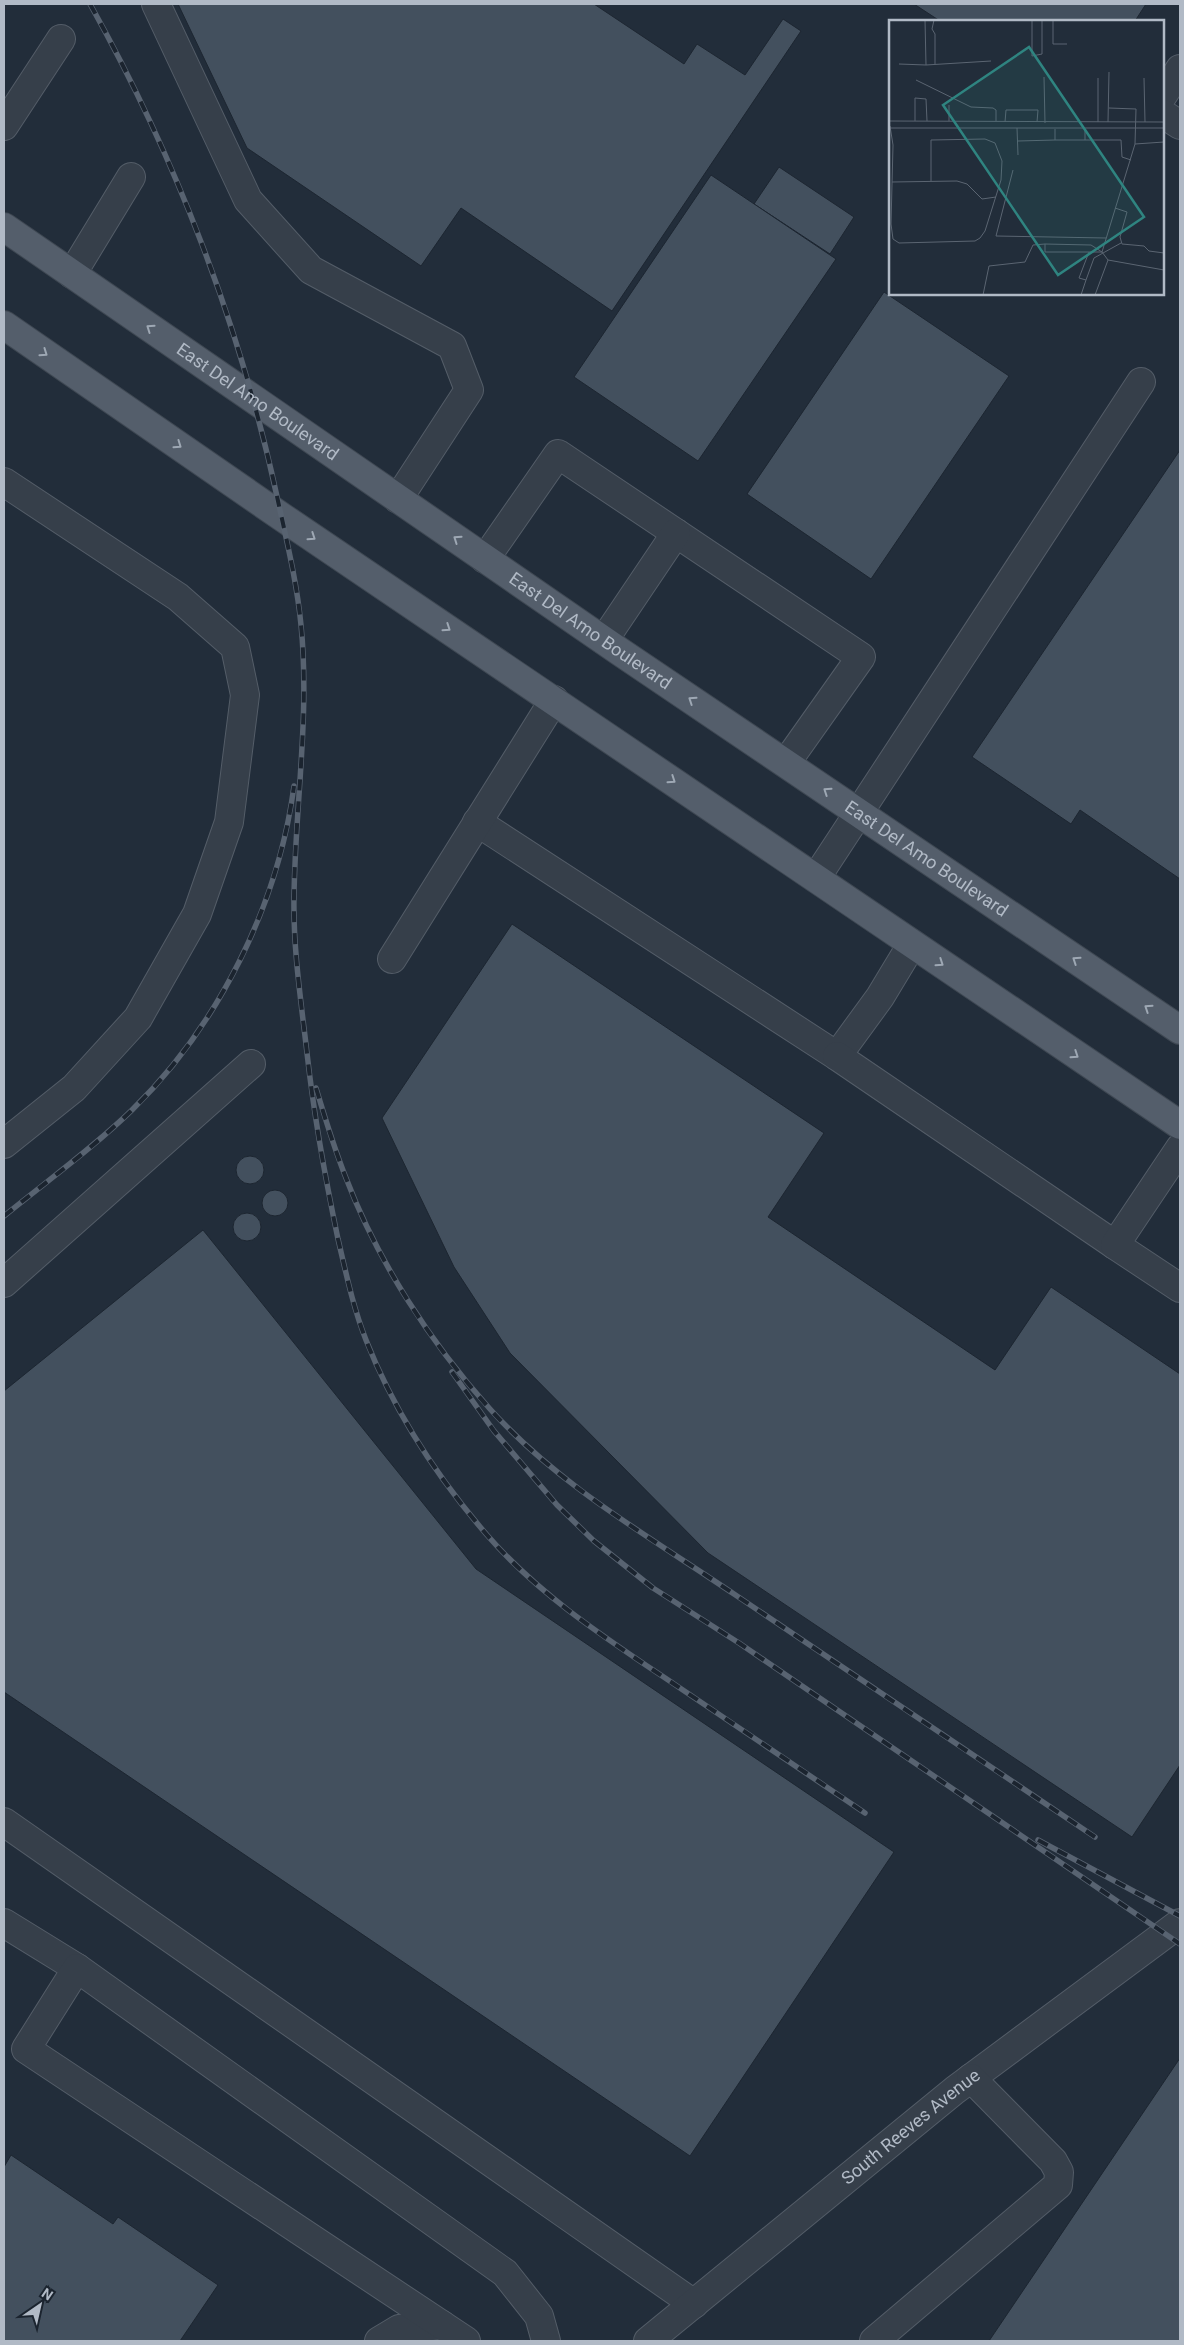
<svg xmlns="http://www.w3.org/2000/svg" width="1184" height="2345" font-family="Roboto,sans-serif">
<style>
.building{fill:#43505e;stroke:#1d2631}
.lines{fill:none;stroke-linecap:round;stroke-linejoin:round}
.minor-casing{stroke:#545d68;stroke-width:30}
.major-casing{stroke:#3f4853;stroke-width:30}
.minor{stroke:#363f4a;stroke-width:28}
.major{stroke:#545e6b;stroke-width:28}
.rail-casing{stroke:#586371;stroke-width:5.5}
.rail{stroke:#1b242f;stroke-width:4;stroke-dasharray:11;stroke-linecap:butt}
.oneway{stroke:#9ea8b4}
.labels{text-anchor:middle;stroke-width:4;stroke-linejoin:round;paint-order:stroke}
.street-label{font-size:18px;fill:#b1bac6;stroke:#1b242f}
.inset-road{fill:none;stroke:#5b6572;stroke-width:1}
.view{fill:#2f8480;fill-opacity:0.15;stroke:#2f8480;stroke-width:2.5}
.inset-edge{fill:none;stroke:#b1bac6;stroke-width:2.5}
</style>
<rect width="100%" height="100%" fill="#222d3a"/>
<g class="building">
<polygon points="178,4 594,4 684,64 697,44 745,75 783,19 801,31 612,311 461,208 421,266 247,148"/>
<polygon points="914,4 1146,4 1135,21 940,21"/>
<polygon points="779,167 854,217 830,254 754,204"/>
<polygon points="711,175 836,259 698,461 574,377"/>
<polygon points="884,292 1009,376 871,579 747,494"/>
<polygon points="1180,450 1180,879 1080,810 1071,824 972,757"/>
<polygon points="512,924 824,1133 768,1217 995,1370 1051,1287 1180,1374 1180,1765 1132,1837 708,1553 510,1353 454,1267 382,1118"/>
<circle cx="250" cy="1170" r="14"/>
<circle cx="275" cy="1203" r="13"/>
<circle cx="247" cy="1227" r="14"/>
<polygon points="203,1230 476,1569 894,1852 690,2156 4,1692 4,1391"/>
<polygon points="1180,2058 1180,2341 989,2341"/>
<polygon points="11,2155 113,2224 118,2217 218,2285 180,2341 4,2341 4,2167"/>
</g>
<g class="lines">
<g class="minor-casing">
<g id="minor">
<polyline points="156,4 248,200 311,270 452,346 469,390 398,499"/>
<polyline points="1163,95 1180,69"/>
<polyline points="1163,114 1180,125"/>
<polyline points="4,126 61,39"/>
<polyline points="72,274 131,177"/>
<polyline points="4,482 178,597 235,647 245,695 229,822 197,914 138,1018 74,1088 4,1144"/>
<polyline points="485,559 558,454 861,657 786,763"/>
<polyline points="604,640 676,533"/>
<polyline points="477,822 837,1056 880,997 912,944"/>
<polyline points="816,878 1141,382"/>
<polyline points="392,959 554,700"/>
<polyline points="837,1056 1115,1245"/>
<polyline points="1180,1148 1115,1245 1180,1288"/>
<polyline points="4,1283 251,1064"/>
<polyline points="4,1822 694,2304"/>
<polyline points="4,1923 77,1968"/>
<polyline points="379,2341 399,2329 442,2325"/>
<polyline points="466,2341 26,2049 77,1968 505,2273 539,2316 546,2341"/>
<path id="s1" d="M648 2341 955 2090 1180 1923"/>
<polyline points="874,2341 1058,2185 1059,2172 1053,2161 971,2078"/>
</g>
</g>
<g class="major-casing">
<g id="major">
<path id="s2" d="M4 227 619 651 1180 1030"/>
<polyline points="4,325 282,517 1180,1125"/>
</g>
</g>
<use href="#minor" class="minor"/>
<use href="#major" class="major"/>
<g class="rail-casing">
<g id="rail">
<path d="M90 4C176 158 241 328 278 501 287 542 297 583 301 625 310 716 295 806 294 897 293 949 301 1001 307 1053 314 1116 325 1177 338 1239 346 1273 353 1307 366 1340 394 1411 437 1477 487 1535 540 1596 607 1639 674 1684 738 1727 802 1770 865 1813"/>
<path d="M316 1088C325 1118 334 1148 346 1178 378 1262 430 1342 490 1409 558 1485 650 1537 734 1594 854 1675 974 1756 1095 1837"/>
<path d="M4 1216C47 1181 93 1148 132 1110 219 1025 278 905 294 786"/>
<polyline points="452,1372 494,1431 557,1505 594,1541 653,1588 739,1643 1180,1944"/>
<polyline points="1038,1840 1180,1916"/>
</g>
</g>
<use href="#rail" class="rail"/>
</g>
<defs><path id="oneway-chevron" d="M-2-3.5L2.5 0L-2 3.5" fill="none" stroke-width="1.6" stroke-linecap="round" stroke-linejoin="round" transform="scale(1.25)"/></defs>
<g class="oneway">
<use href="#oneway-chevron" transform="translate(150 328) rotate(-145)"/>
<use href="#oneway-chevron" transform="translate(44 353) rotate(35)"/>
<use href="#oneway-chevron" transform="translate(178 445) rotate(35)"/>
<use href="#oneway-chevron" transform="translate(312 537) rotate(34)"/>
<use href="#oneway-chevron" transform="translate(457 539) rotate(-145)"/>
<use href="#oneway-chevron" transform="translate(447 628) rotate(34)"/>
<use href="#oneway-chevron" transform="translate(692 700) rotate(-146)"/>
<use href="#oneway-chevron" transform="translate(672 780) rotate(34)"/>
<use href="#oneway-chevron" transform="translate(827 791) rotate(-146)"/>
<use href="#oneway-chevron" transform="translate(1076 960) rotate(-146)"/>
<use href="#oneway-chevron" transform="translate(940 963) rotate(34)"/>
<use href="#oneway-chevron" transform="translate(1148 1008) rotate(-146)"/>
<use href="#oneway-chevron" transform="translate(1075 1055) rotate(34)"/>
</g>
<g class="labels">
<g class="street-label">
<text dy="6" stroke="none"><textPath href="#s2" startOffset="308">East Del Amo Boulevard</textPath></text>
<text dy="6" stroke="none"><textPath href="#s2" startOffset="712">East Del Amo Boulevard</textPath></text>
<text dy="6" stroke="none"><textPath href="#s2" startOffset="1118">East Del Amo Boulevard</textPath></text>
<text dy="6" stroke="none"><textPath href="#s1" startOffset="339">South Reeves Avenue</textPath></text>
</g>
</g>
<g transform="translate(889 20)">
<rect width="275" height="275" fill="#222d3a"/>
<path class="inset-road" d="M36 0 37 45 102 41M45 0 43 9 46 14V44M143 0V36L153 34V0M164 0V24H178M10 44 37 45M155 57 156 103M209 58V102M255 58 256 102M27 60 82 87 104 88 107 90V101M60 85V101M0 101 275 102M26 101V78L37 79 38 101M116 102 117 90H149L148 102M219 102 220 52M1 106 4 125 2 204 4 219 10 223 86 221 91 218 96 211 112 160 113 141 106 123 96 119 42 120V161M0 108H275M128 108 129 135M196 109V120H232L233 137 242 140M166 120H196M129 121 166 120V109M246 124 275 122M124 150 107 216 217 218M3 162 68 161 78 164 93 179 107 177M226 188 238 192 231 217 233 224 255 226 260 231 275 233M200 232 190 258 197 260 205 238 232 223M213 232 246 124 247 89 220 88M219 240 275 250M94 275 100 246 136 242 144 225 156 224M192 275 197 260M206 275 219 240 213 232 202 225 156 224V232H213"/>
<path class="view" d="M140 27 255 197 169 255 54 85Z"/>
<rect width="275" height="275" class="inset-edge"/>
</g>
<rect width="1184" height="2345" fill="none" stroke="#b1bac6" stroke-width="10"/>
<g transform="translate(40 2305) rotate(34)" stroke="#1b242f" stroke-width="4" paint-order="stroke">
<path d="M0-4L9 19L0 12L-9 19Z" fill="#b1bac6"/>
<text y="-8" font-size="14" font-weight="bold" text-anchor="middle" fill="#b1bac6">N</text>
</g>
</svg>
